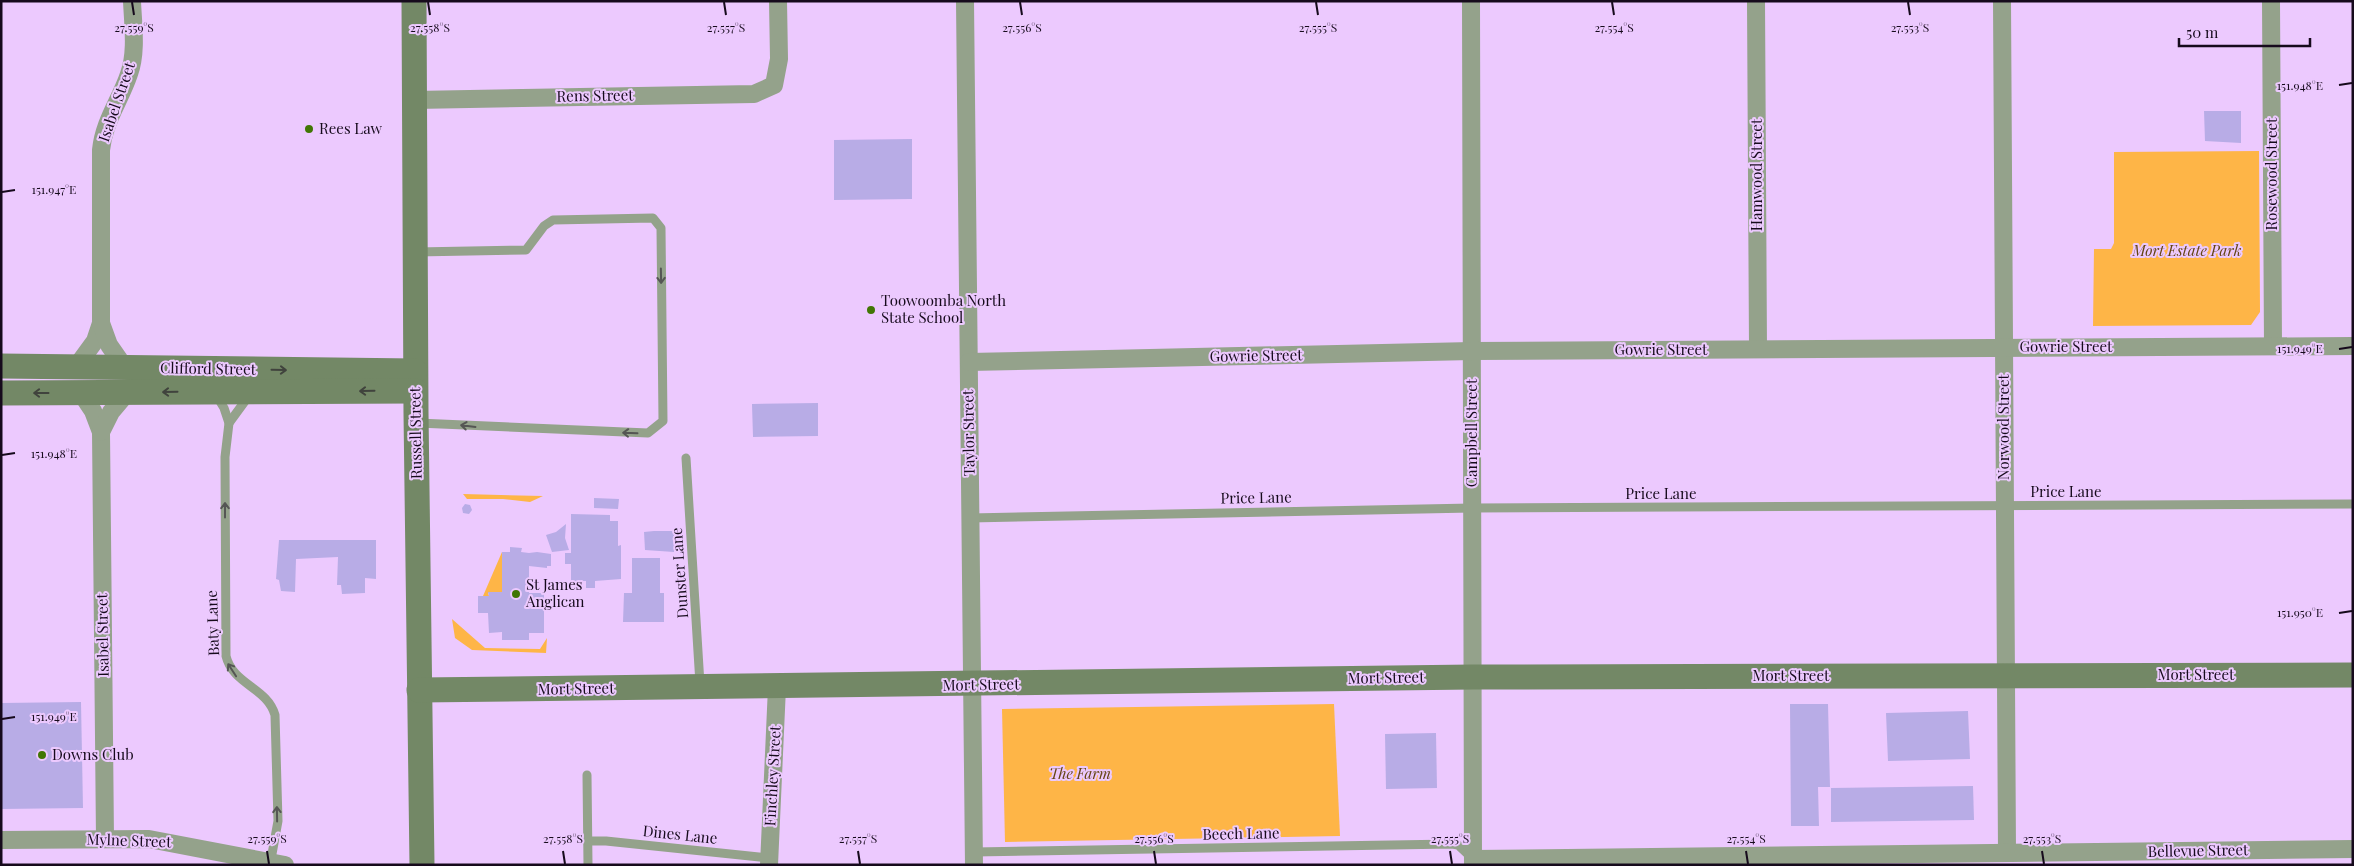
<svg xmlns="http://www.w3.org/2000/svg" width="2354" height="866" font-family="'Playfair Display',serif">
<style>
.green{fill:#feb547}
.building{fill:#b8ace6}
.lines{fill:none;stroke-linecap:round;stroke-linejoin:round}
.lane{stroke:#94a28b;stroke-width:9}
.street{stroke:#94a28b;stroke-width:18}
.secondary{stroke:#738866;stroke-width:25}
.oneway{stroke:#555654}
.oneway2{stroke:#40433d}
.ticks{fill:none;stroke:#160a1c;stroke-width:2}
.poi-dot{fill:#417604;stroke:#ecc9fe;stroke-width:2}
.labels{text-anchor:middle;stroke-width:4;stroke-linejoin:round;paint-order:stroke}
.street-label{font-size:15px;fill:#160a1c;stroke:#ecc9fe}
.poi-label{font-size:15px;fill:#160a1c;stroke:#ecc9fe;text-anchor:start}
.park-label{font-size:15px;font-style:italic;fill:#644413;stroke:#ecc9fe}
.ticks-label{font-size:12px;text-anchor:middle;fill:#160a1c;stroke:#ecc9fe;stroke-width:4;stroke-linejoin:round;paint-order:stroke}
</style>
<rect width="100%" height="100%" fill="#ecc9fe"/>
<g class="green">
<polygon points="2259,151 2260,312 2251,325 2093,326 2094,249 2111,249 2114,243 2114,152"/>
<polygon points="463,494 543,496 530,502 503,499 467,499"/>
<polygon points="502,552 502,592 488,593 489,596 483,596"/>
<polygon points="452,619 485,648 540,649 547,638 546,653 472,650 455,638"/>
<polygon points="1334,704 1340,836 1005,842 1002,709"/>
</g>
<g class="building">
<polygon points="2204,111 2241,111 2241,143 2205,141"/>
<polygon points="912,139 912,199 834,200 834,140"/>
<polygon points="818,403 818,436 753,437 752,404"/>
<polygon points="594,498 619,499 618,509 594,508"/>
<polygon points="465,504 470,505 472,510 469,514 463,513 462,508"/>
<polygon points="571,514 610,515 610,521 618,521 618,546 621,545 621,579 595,581 595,588 586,588 586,581 571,581 571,564 565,564 565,553 571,553"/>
<polygon points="566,524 565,538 569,550 552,552 546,535 556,532"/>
<polygon points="654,531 674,531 674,552 645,550 644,532"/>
<polygon points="279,540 376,540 376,579 365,578 365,593 342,594 341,585 337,585 338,557 296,559 295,592 281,591 279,580 276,579"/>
<polygon points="510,547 522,548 521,552 529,553 537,552 551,554 551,566 547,566 547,568 529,566 529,593 544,593 544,599 549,599 549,610 544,610 544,633 529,633 529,640 502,640 502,632 489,633 488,613 478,613 478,596 489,596 488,592 502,592 502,552 510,552"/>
<polygon points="632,558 660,558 660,593 664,593 664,622 623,622 624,593 632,593"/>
<polygon points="81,702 83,808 1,809 1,703"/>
<polygon points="1790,704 1828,704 1830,787 1818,787 1819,826 1791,826"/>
<polygon points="1968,711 1970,759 1888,761 1886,713"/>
<polygon points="1436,733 1437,788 1386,789 1385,734"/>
<polygon points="1973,786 1974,820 1831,822 1831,788"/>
</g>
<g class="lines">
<g class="lane">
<polyline points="416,252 526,250 544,226 553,220 653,218 661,228 663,421 648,433 418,423"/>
<path d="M216 395 224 408 229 423 225 457 226 656C233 685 267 687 275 715L278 821 270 865"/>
<polyline points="229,423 248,397"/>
<polyline points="686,458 700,684"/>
<polyline points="970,518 1472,508 2353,504"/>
<polyline points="587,775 588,865"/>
<polyline points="588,841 606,841 769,858"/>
<polyline points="974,852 1452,844 1458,845 1473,859"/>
</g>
<g class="street">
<polyline points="965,1 974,865"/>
<polyline points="1471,1 1473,865"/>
<polyline points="1756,1 1758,349"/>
<polyline points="2002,1 2007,853"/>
<polyline points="2271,1 2273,346"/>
<polyline points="415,100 754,94 774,85 779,59 778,1"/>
<polyline points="969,362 1472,351 2353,346"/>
<polyline points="76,367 95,341 101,323"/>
<path d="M125 368 109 345 101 323V150C104 121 120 101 129 74 137 52 133 25 132 1"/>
<polyline points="81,393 93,411 101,432 105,839"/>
<polyline points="101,432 111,412 127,393"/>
<polyline points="1,840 149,839 285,865"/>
<polyline points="1473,859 2353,849"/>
<polyline points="769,865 777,687"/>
</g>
<g class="secondary">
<polyline points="414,1 416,413 422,865"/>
<polyline points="1,366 415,371"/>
<polyline points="1,393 415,391"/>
<polyline points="419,690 1473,677 2353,675"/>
</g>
</g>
<defs><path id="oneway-shaft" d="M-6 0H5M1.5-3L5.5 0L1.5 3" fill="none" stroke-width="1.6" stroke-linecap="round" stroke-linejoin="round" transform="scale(1.25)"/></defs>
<g class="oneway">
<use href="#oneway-shaft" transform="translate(661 276) rotate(89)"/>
<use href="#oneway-shaft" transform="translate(468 426) rotate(-173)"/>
<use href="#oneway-shaft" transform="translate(630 433) rotate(-178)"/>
<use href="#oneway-shaft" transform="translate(225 510) rotate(-90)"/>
<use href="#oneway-shaft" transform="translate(232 670) rotate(-123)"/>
<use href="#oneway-shaft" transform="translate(277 814) rotate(-91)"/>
</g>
<g class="oneway2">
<use href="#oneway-shaft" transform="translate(279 370) rotate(1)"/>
<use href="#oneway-shaft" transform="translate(367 391) rotate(179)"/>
<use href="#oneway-shaft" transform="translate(170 392) rotate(179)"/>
<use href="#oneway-shaft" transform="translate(41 393) rotate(-180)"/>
</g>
<path class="ticks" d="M132 2 134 15M428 2 430 15M724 2 726 15M1020 2 1022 15M1316 2 1318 15M1612 2 1614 15M1908 2 1910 15M2339 85 2352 83M2 192 15 190M2339 349 2352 347M2 455 15 453M2339 613 2352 611M2 719 15 717M267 851 269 864M563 851 565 864M858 851 860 864M1154 851 1156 864M1450 851 1452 864M1746 851 1748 864M2042 851 2044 864"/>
<g class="poi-dot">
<circle cx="309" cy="129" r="5"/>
<circle cx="871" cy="310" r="5"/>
<circle cx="516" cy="594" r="5"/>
<circle cx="42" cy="755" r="5"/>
</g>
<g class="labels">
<g class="street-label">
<text transform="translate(595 96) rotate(-1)" y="5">Rens Street</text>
<text transform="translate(117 102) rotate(-71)" y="5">Isabel Street</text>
<text transform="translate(2272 174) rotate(-90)" y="5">Rosewood Street</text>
<text transform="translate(1757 175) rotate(-90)" y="5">Hamwood Street</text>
<text x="2066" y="352">Gowrie Street</text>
<text x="1661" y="355">Gowrie Street</text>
<text transform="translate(1256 356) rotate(-1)" y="5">Gowrie Street</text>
<text transform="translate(208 369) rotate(1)" y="5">Clifford Street</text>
<text transform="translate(2004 427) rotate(-90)" y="5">Norwood Street</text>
<text transform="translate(416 433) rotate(-91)" y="5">Russell Street</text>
<text transform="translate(969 433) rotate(-91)" y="5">Taylor Street</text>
<text transform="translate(1472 433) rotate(-90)" y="5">Campbell Street</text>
<text x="2066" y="497">Price Lane</text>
<text x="1661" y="499">Price Lane</text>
<text transform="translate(1256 498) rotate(-1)" y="5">Price Lane</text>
<text transform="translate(680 573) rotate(-94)" y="5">Dunster Lane</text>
<text transform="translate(213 623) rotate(-92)" y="5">Baty Lane</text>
<text transform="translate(103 635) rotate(-91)" y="5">Isabel Street</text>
<text x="2196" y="680">Mort Street</text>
<text x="1791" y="681">Mort Street</text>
<text transform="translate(1386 678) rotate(-1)" y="5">Mort Street</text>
<text transform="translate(981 685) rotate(-1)" y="5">Mort Street</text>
<text transform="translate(576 689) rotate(-1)" y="5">Mort Street</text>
<text transform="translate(773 776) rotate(-87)" y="5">Finchley Street</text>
<text transform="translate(1241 834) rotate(-1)" y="5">Beech Lane</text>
<text transform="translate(680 835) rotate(6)" y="5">Dines Lane</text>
<text transform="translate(129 841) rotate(2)" y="5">Mylne Street</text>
<text transform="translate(2198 851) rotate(-1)" y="5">Bellevue Street</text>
</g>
<g class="poi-label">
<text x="319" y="134">Rees Law</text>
<text x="881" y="306">Toowoomba North<tspan x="881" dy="17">State School</tspan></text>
<text x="526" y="590">St James<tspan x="526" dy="17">Anglican</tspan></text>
<text x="52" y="760">Downs Club</text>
</g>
<g class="park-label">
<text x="2187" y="256">Mort Estate Park</text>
<text x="1080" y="779">The Farm</text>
</g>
</g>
<g class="ticks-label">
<text x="134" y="32">27.559°S</text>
<text x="430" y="32">27.558°S</text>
<text x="726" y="32">27.557°S</text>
<text x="1022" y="32">27.556°S</text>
<text x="1318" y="32">27.555°S</text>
<text x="1614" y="32">27.554°S</text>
<text x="1910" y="32">27.553°S</text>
<text x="2300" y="90">151.948°E</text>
<text x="54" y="194">151.947°E</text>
<text x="2300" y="353">151.949°E</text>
<text x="54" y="458">151.948°E</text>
<text x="2300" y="617">151.950°E</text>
<text x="54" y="721">151.949°E</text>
<text x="267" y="843">27.559°S</text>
<text x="563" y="843">27.558°S</text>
<text x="858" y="843">27.557°S</text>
<text x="1154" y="843">27.556°S</text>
<text x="1450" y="843">27.555°S</text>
<text x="1746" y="843">27.554°S</text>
<text x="2042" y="843">27.553°S</text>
</g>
<rect width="2354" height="866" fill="none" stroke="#160a1c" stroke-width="5"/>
<path d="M2179 38v8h131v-8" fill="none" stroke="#160a1c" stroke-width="2.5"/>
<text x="2186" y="38" font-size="15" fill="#160a1c" stroke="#ecc9fe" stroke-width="4" paint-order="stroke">50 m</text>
</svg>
